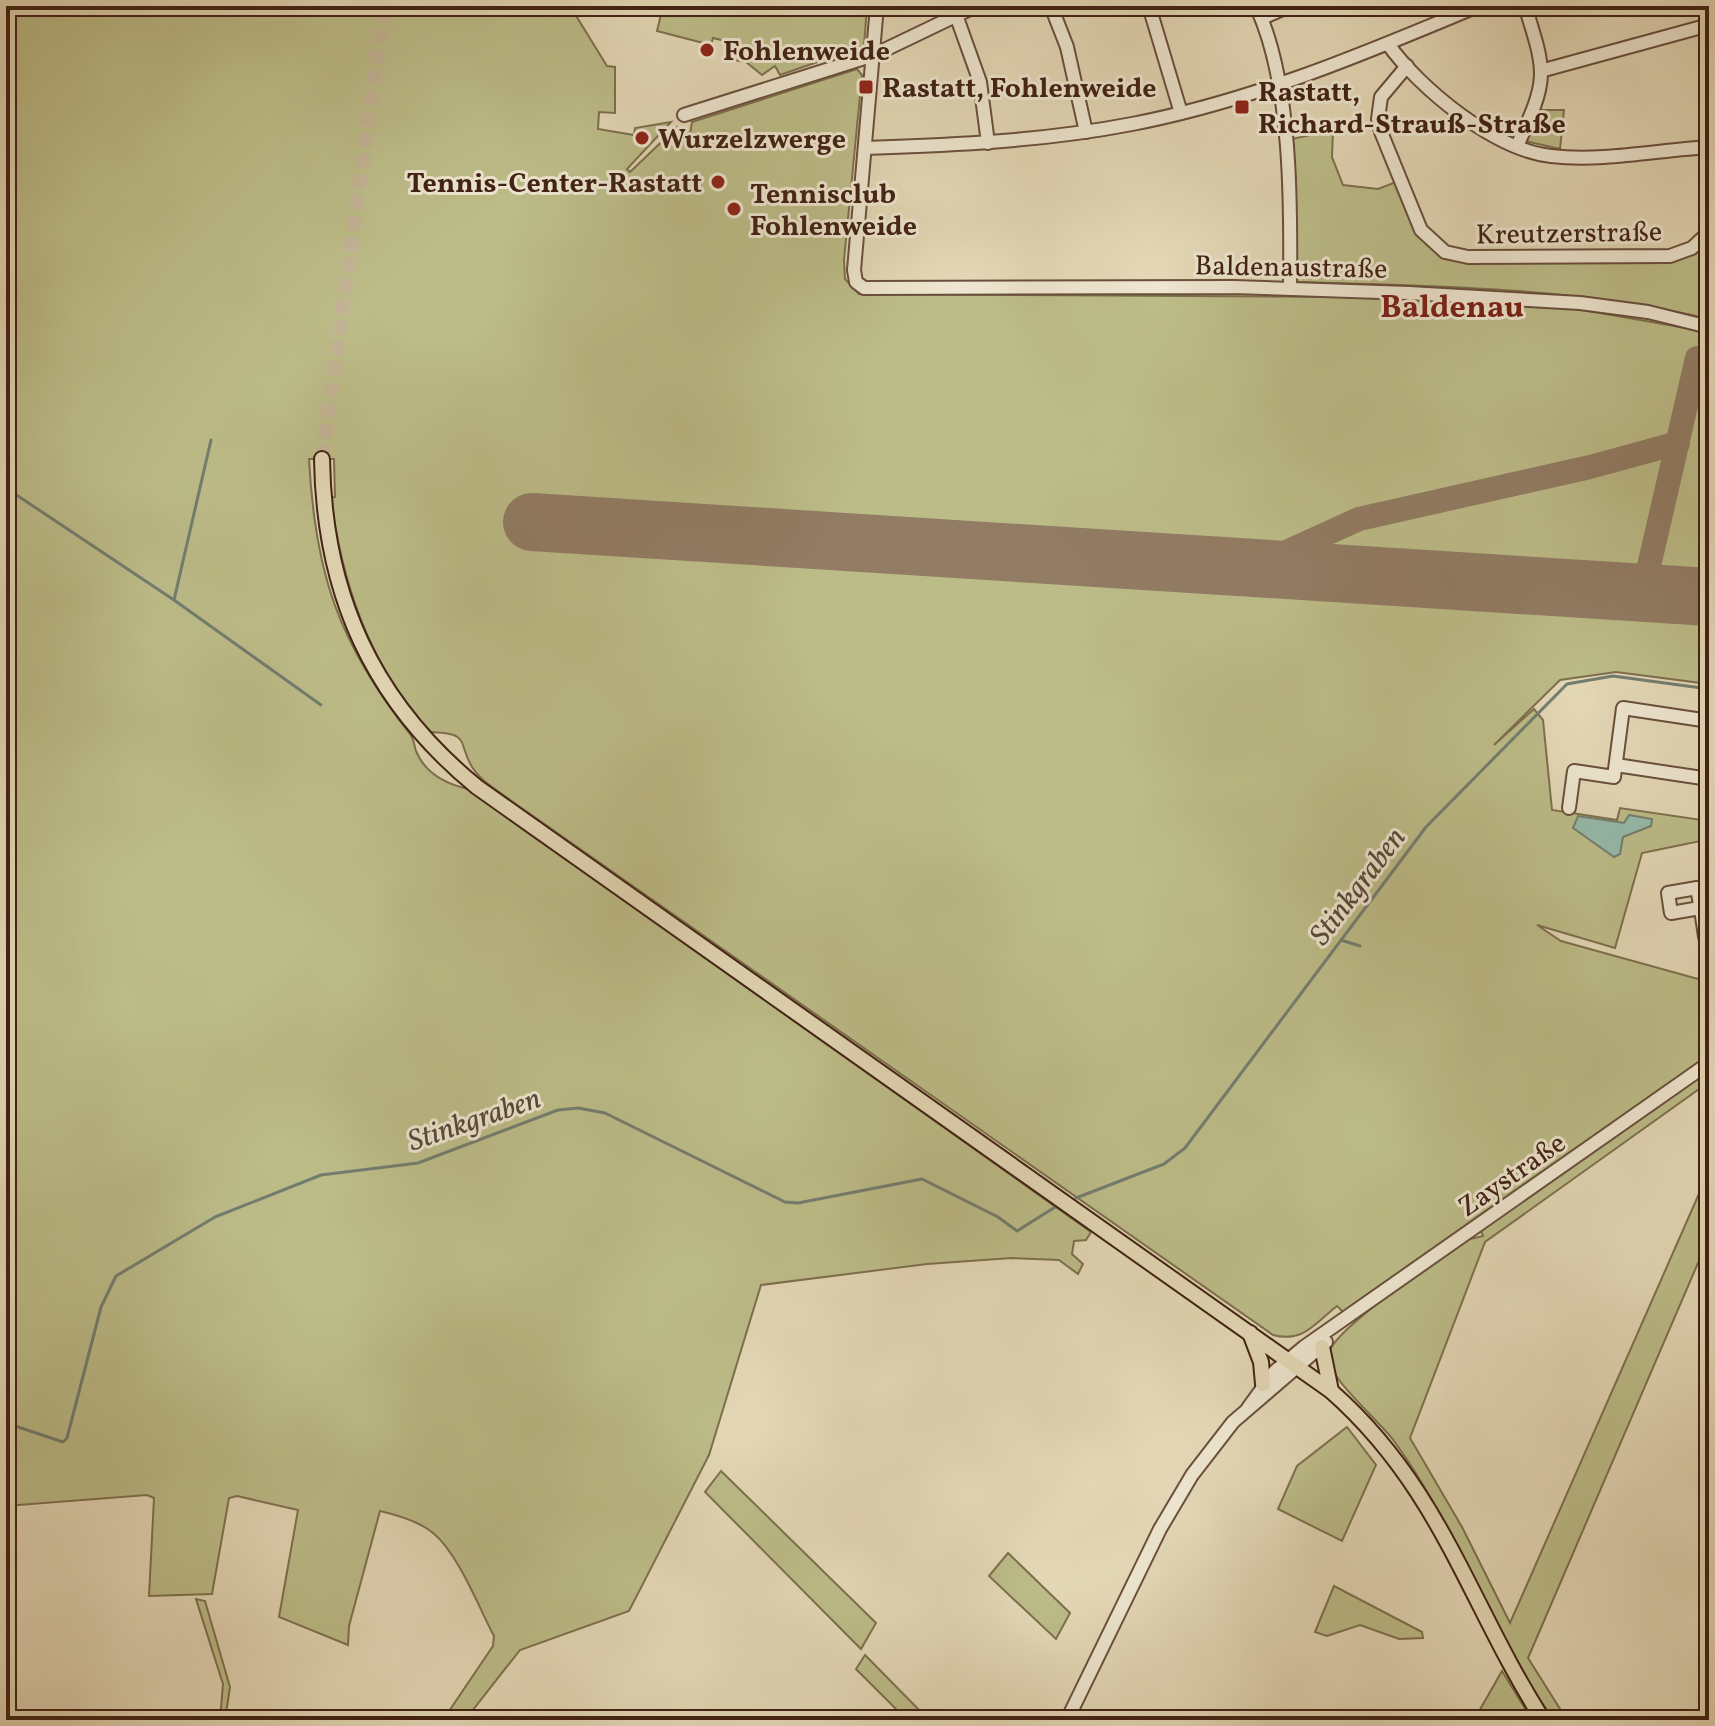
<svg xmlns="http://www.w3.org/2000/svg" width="1715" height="1726" font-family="Vollkorn,serif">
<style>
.green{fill:#bcbc88;stroke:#7e6f4e;stroke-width:2}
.water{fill:#95baab;stroke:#737d6f;stroke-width:2}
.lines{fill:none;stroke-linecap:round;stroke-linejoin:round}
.stream{stroke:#737d6f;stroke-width:3}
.taxiway{stroke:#927c64;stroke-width:24}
.runway{stroke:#927c64;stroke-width:58}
.major-tunnel{stroke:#c3b395;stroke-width:14;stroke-dasharray:14 7;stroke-linecap:butt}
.minor-casing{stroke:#6a4f3c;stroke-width:16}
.major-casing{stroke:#412214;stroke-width:18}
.minor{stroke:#ede5cf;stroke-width:12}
.major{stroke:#e3d7b5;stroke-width:14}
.poi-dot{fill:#8f2418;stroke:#ede5cf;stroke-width:3}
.labels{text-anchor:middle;stroke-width:6;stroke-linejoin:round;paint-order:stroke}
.poi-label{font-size:28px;font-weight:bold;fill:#412214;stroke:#ede5cf;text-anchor:start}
.street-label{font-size:28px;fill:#412214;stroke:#ede5cf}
.water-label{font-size:30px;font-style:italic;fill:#56483a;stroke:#ede5cf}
.quarter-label{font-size:32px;font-weight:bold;fill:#7a1f14;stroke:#ede5cf}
</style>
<rect width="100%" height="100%" fill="#e3d7b5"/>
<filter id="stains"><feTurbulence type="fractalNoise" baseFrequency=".0025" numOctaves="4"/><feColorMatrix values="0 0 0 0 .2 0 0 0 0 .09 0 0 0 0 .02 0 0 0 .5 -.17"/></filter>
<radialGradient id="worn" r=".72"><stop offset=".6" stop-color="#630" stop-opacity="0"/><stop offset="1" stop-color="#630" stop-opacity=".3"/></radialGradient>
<g class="green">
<path d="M6 6H570L607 66 615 67V113L599 112 598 129 634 135 635 128 671 122 627 169 630 172 677 127 690 134 692 122 857 69 862 75 844 260 845 279 859 294 1372 297 1577 309 1709 332V684L1616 672 1560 680 1494 745 1534 709 1543 720 1552 810 1617 820 1620 808 1709 821V846L1705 840 1642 853 1615 948 1537 925 1561 941 1709 982V1055L1343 1312 1337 1306C1314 1324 1303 1343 1273 1335L506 797C494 788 480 780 472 767 457 742 472 733 428 732 370 665 342 585 331 498L335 497 334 459H309C315 574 339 644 410 734 414 739 414 745 416 751 425 773 446 784 468 789L1091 1232 1086 1240 1074 1241 1072 1254 1083 1264 1078 1274 1059 1260 1012 1258 927 1264 761 1285 709 1455 629 1611 520 1650 465 1720H443L493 1646 494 1636C479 1608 458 1553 433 1533 419 1521 397 1515 380 1511L349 1626 348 1645 279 1617 298 1510 237 1496 229 1498 212 1594 149 1596 154 1498 147 1495 6 1506Z"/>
<polygon points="663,6 867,6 864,46 780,75 775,66 762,75 746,62 726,59 729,42 713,38 711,45 657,31"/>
<polygon points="1538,110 1564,110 1560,149 1525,141"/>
<path d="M1333 130 1332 157 1343 185 1378 189 1396 182 1421 236 1437 252 1653 261 1709 238V319C1574 287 1434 286 1296 282V181L1292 139Z"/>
<path d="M1709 1069V1093L1702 1087 1485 1242 1410 1438 1462 1527 1510 1623 1709 1171V1267L1698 1263 1528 1658 1567 1720H1554C1491 1633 1458 1528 1394 1441 1380 1421 1327 1378 1328 1356 1328 1332 1443 1256 1466 1240L1483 1236 1480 1229Z"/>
<polygon points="1347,1427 1376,1465 1342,1541 1278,1509 1297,1466"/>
<polygon points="721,1471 876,1623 861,1649 705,1492"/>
<polygon points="1008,1553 1070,1613 1056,1639 989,1576"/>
<polygon points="1334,1586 1422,1632 1423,1638 1399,1639 1360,1625 1327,1636 1315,1632"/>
<polygon points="196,1599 205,1601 230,1687 225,1720 220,1720 223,1684"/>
<polygon points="865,1655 929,1720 907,1720 856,1669"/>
<polygon points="1502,1671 1532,1720 1474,1720"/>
</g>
<polygon class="water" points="1629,815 1652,819 1651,826 1623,837 1620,854 1614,857 1573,828 1578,816 1624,823"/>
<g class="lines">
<g class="stream">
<polyline points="6,488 174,600 321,705"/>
<polyline points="174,600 211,440"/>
<polyline points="1341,940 1360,946"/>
<polyline points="1076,1198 1164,1164 1185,1148 1426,827 1567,684 1613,676 1709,689"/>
<polyline points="6,1423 63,1442 67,1438 101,1307 116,1276 215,1217 321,1175 418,1163 558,1110 578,1108 605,1113 785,1202 798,1203 922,1179 998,1217 1017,1231 1060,1204"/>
</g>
<g class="taxiway">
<polyline points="1253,567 1359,519 1590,467 1678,443"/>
<polyline points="1643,592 1697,358"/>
</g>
<polyline class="runway" points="532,522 1709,597"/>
<polyline class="major-tunnel" points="322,459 384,6"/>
<g class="minor-casing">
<g id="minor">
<polyline points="877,6 854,270 856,282 864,288 1234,287 1409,293 1580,303 1648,312 1709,327"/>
<polyline points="1051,6 1067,47 1086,132"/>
<polyline points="1149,6 1181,113"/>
<path d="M1256 6C1292 82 1291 206 1290 289"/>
<polyline points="956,15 980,82 988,143"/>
<polyline points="1262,18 1290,6"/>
<path d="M1388 44C1420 89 1495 150 1551 156 1602 162 1658 150 1709 147"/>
<polyline points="1407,66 1381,97 1378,119 1381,132 1421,230 1445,252 1468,257 1670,256 1692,248 1709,232"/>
<polyline points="1544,70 1709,25"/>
<polyline points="684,115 874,55 976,6"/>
<path d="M1517 146C1548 79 1547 75 1525 6"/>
<path d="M865 148C955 145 1044 141 1132 124 1252 101 1366 53 1478 6"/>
<polyline points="1616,765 1709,779"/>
<polyline points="1569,808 1574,771 1614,777 1623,708 1709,721"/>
<path d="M1700 908 1671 913 1668 893 1697 888C1700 904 1703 921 1705 937"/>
<polyline points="1248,1408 1275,1371 1304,1347 1709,1063"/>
<polyline points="1067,1720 1160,1529 1192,1475 1233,1422 1326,1342"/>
</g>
</g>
<g class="major-casing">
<g id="major">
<path d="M322 459C324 594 372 701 477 787L1331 1391C1441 1488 1468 1602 1543 1720"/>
<polyline points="1250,1333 1261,1362 1263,1384"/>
<polyline points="1322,1347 1331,1391"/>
</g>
</g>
<use href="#minor" class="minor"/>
<use href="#major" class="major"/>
</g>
<g class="poi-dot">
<circle cx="707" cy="50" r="8"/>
<rect x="858" y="79" width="16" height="16" rx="4"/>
<rect x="1234" y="99" width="16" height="16" rx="4"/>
<circle cx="642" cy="138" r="8"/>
<circle cx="718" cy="182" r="8"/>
<circle cx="734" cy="209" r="8"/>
</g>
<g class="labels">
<g class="poi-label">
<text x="723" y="60">Fohlenweide</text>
<text x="882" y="97">Rastatt, Fohlenweide</text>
<text x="1258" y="101">Rastatt,<tspan x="1258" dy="32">Richard-Strauß-Straße</tspan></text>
<text x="658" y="148">Wurzelzwerge</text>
<text x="702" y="192" text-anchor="end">Tennis-Center-Rastatt</text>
<text x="750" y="203">Tennisclub<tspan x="750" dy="32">Fohlenweide</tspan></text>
</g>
<g class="street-label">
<text transform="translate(1569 232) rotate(-1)" y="10">Kreutzerstraße</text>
<text transform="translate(1291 266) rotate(1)" y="10">Baldenaustraße</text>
<text transform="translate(1511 1174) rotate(-35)" y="10">Zaystraße</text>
</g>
<g class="water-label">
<text transform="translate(1357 886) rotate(-53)" y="10">Stinkgraben</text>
<text transform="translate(474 1119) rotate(-19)" y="10">Stinkgraben</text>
</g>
<g class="quarter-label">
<text x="1452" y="317">Baldenau</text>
</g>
</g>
<rect width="1715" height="1726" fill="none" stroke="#e3d7b5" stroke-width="32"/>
<rect x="8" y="8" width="1699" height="1710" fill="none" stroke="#412214" stroke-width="4"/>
<rect x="16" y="16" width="1683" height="1694" fill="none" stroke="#412214" stroke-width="2"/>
<rect width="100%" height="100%" filter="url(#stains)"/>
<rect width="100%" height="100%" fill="url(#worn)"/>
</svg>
